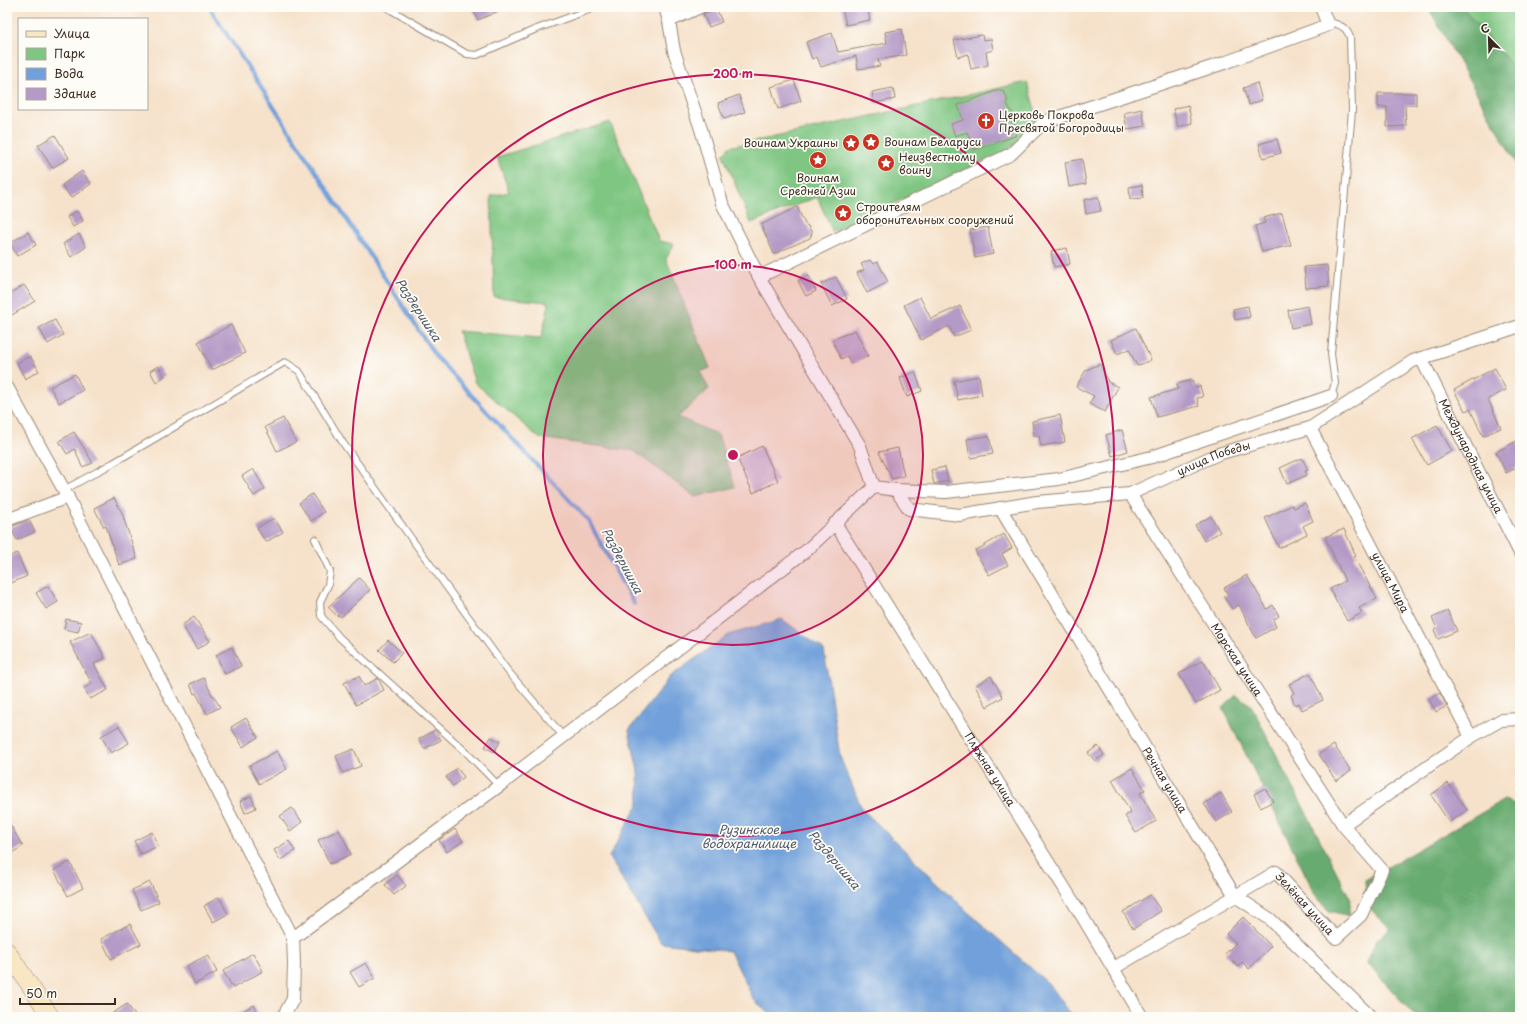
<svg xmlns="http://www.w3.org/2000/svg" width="1527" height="1024" font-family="'Playpen Sans',sans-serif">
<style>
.green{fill:#7fc682;stroke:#5d7850}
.forest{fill:#67ab70;stroke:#516a47}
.water{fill:#71a0da;stroke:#56657c}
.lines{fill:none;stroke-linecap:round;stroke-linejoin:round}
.stream{stroke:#71a0da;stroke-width:4}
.building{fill:#b49ac6}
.lane-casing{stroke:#988674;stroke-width:8}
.street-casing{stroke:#988674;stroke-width:14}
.secondary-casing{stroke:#988674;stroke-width:18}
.lane{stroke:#fff;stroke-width:6}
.street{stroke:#fff;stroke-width:12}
.secondary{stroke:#f9e7c3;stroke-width:17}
.ring{fill:none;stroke:#c2185b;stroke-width:2}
.labels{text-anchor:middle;stroke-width:3.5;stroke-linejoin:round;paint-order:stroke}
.poi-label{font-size:11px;fill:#3b2a1e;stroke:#fdfcf7;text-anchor:start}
.street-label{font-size:11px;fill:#3b2a1e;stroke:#fdfcf7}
.water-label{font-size:12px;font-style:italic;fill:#515969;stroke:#fdfcf7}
.centre{fill:#c2185b;stroke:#fdfcf7;stroke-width:2}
.ring-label{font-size:12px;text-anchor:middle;font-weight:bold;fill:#c2185b;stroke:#fdfcf7;stroke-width:3.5;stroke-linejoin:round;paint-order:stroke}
</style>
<rect width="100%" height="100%" fill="#fdfcf7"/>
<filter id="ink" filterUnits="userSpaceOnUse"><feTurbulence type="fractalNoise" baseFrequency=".025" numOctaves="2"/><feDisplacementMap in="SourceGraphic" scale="8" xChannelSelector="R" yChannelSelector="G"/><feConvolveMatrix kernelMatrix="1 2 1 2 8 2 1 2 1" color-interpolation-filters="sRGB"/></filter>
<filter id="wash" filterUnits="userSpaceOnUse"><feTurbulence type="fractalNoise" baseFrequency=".012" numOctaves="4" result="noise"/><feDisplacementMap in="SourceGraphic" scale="16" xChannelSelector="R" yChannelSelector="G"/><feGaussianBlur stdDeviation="0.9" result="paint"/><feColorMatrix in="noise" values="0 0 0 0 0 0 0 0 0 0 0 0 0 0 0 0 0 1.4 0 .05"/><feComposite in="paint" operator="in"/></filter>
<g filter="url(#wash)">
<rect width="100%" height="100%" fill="#f6e2cb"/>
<g class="green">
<polygon points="1462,7 1520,7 1520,75"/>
<polygon points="1027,82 1038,120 1010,149 833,232 817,197 751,223 723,155 729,147"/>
<polygon points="610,122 659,241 674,244 666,259 710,368 700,372 709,389 678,417 718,435 735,487 695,497 634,451 539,438 475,383 458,331 541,338 549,305 548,302 494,297 491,196 509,192 497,157"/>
</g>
<g class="forest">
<polygon points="1428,7 1462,7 1520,75 1520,170"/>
<polygon points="1236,695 1251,705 1351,900 1349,916 1329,911 1316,896 1223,708"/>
<polygon points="1504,800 1520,806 1520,1017 1416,1017 1367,963 1376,940 1391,929 1366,905 1365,880"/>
</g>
<polygon class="water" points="782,619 824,650 840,757 862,809 969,913 1051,986 1073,1017 774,1017 754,1000 730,951 661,943 609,857 639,803 638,771 629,730 671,676 728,635"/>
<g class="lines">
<polyline class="stream" points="209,7 436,357 588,520 634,604"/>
</g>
<g id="blocks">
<g class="building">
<polygon points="472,7 508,7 478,20"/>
<polygon points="842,7 867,7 870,20 846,25"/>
<polygon points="716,8 722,22 709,27 703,14"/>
<polygon points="902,29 906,55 878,60 880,66 858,69 856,56 821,67 817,57 812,59 806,42 832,33 838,52 887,43 885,32"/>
<polygon points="982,35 983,40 991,39 993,50 986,52 988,65 971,69 968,54 958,57 954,40"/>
<polygon points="794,80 801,101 778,109 771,87"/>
<polygon points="1257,83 1262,100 1249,105 1243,88"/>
<polygon points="893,88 895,99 874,103 872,92"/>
<polygon points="999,90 1004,92 1007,97 1007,104 1012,112 1012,122 1017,127 1016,134 1015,136 974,150 967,132 955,136 951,124 963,120 958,105"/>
<polygon points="1378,93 1416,93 1416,105 1405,105 1406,126 1387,127 1387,107 1378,107"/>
<polygon points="739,95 745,112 724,119 718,103"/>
<polygon points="1188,105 1192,123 1178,127 1173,109"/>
<polygon points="1142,109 1145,126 1127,129 1124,113"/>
<polygon points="55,135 69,158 52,168 38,145"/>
<polygon points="1277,139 1281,153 1263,158 1259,144"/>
<polygon points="1082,159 1086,184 1069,187 1065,162"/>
<polygon points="82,171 91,184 71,198 62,185"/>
<polygon points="1142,185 1143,198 1130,199 1129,187"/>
<polygon points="1098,197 1101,211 1086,214 1084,200"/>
<polygon points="797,207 805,224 808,226 812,233 810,238 774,254 761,225"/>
<polygon points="77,211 83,221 73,227 67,217"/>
<polygon points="1282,213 1291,245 1262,252 1255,226 1265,223 1263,218"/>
<polygon points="988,227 993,254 975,258 970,230"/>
<polygon points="28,232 36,245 17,256 10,243"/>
<polygon points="79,234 86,247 71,257 63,244"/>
<polygon points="1067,248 1070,264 1054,267 1051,251"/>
<polygon points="870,260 873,264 878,262 888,282 867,293 857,273 864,270 861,264"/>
<polygon points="1327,265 1329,286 1306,288 1304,267"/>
<polygon points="808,275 816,291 806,296 798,281"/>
<polygon points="836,277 847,299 832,306 821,284"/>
<polygon points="24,285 35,301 7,318 7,296"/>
<polygon points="920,297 931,319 960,306 971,330 954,337 949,326 921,340 904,305"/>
<polygon points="1248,306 1250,317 1235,320 1233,309"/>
<polygon points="1308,306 1311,324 1291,328 1288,310"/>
<polygon points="55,320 63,335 48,344 39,328"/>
<polygon points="231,325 245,353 212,370 198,342"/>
<polygon points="1136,328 1151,360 1137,366 1129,349 1117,354 1111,340"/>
<polygon points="855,330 868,356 851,364 847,356 841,359 832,340"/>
<polygon points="30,356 39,371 25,379 17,363"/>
<polygon points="1100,364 1108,382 1118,387 1105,412 1089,404 1094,396 1076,387 1086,370"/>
<polygon points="158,366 165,376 156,382 150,371"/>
<polygon points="1495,368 1506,390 1488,399 1501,428 1483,436 1470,409 1465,411 1454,390"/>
<polygon points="915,372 922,391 907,397 900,378"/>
<polygon points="75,374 83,390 59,403 50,387"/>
<polygon points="979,376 982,395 958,400 954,381"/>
<polygon points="1192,380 1195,387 1200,386 1203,397 1197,398 1199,406 1157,417 1151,397 1178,389 1177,384"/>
<polygon points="1060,415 1065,442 1041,446 1039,436 1034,436 1032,421"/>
<polygon points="283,418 296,442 277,451 265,427"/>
<polygon points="1437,425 1452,451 1427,465 1412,439"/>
<polygon points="1122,430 1128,451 1112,456 1106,435"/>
<polygon points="74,432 93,463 82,467 75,449 67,454 59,441"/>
<polygon points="989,436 993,454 970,458 967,439"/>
<polygon points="1517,441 1520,448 1520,466 1506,473 1496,452"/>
<polygon points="762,446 778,481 753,493 737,458"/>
<polygon points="898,448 904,476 892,479 879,452"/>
<polygon points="1302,458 1308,470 1305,471 1307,475 1287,484 1280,468"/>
<polygon points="945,467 948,481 934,484 931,470"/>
<polygon points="253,469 265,489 254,496 242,476"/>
<polygon points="312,494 324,512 311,521 299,503"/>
<polygon points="114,498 122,513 137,559 119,565 106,526 104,527 94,508"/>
<polygon points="1305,503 1313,521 1303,526 1307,534 1279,548 1265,518 1292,505 1294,508"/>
<polygon points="1211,516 1220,532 1204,541 1195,525"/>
<polygon points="274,518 283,532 266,542 257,528"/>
<polygon points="29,520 35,532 17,540 10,527"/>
<polygon points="1344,529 1356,556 1354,557 1377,599 1359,608 1362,613 1347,621 1330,589 1345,581 1325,537"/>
<polygon points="1004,534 1012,548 1002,554 1008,565 989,575 975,551"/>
<polygon points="17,553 27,576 7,585 7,558"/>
<polygon points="1247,575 1267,609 1273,605 1279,616 1273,620 1276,627 1256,638 1239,605 1232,609 1224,597 1228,595 1224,588"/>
<polygon points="359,578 370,590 341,617 339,615 337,616 328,607"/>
<polygon points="48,586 58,602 46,609 36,593"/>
<polygon points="1448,611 1457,631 1438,639 1434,630 1437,628 1432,618"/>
<polygon points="194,617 210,641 197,649 182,625"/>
<polygon points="66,619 81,622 78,632 64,629"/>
<polygon points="91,632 105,658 94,664 108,690 90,699 84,688 92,684 70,642"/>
<polygon points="388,640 402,653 393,662 379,650"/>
<polygon points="232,647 241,666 225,674 216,655"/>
<polygon points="1203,660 1220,690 1196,704 1179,674"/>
<polygon points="1310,673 1323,700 1302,710 1299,703 1295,705 1291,695 1294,693 1289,684"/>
<polygon points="359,676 364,686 378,678 384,690 356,705 344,683"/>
<polygon points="991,676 1003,697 987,707 975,686"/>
<polygon points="204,678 212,695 213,695 220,707 207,714 196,693 194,694 190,684"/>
<polygon points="1440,693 1447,706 1436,712 1429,699"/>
<polygon points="246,718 258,737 243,747 231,727"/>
<polygon points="119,726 129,743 111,753 101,736"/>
<polygon points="435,730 441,740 424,749 419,739"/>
<polygon points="491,737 500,742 494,752 485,747"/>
<polygon points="1334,745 1351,771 1336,781 1319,754"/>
<polygon points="1098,746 1104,755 1095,761 1088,753"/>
<polygon points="354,749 361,766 343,773 336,756"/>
<polygon points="277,751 287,769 259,784 249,766"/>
<polygon points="457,768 464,777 453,786 446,777"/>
<polygon points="1132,768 1145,790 1140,793 1156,821 1136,833 1125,816 1131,813 1112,780"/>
<polygon points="1448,783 1467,810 1449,822 1431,795"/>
<polygon points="1265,788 1273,801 1261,808 1254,794"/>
<polygon points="1221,793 1232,812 1216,822 1204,804"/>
<polygon points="251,796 256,808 245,813 240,801"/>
<polygon points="292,808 302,822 290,831 280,816"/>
<polygon points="7,820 23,846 7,856"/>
<polygon points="455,829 463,841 447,852 439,840"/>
<polygon points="339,830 351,854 330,864 318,840"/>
<polygon points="152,832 158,846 141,854 134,841"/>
<polygon points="289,841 295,851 280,860 274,850"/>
<polygon points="70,862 83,888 68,896 54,870"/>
<polygon points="397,875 406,886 394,895 385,885"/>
<polygon points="150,882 159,902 141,910 132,890"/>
<polygon points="1150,895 1161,911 1133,929 1123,912"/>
<polygon points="219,897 228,914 213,922 204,906"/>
<polygon points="1243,917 1271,946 1249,969 1242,962 1238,967 1225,954 1236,943 1226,934"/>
<polygon points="130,924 141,944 111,959 101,939"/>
<polygon points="253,953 263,971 233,988 223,971"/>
<polygon points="208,955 217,972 195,984 186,966"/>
<polygon points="366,963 375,978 359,987 350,972"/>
<polygon points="127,1004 136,1017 107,1017"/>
<polygon points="254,1005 260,1017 232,1017"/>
</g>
</g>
</g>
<g filter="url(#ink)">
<use href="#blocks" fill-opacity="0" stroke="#988674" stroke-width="1"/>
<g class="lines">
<g class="lane-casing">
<g id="lane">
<polyline points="386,7 467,54 477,55 534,30 597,7"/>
<path d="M1328 25 1333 23C1343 26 1346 28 1350 37L1352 110 1331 354 1335 383 1331 396"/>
<polyline points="64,490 113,463 285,362 299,371 343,443 411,538 507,670 563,736"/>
<polyline points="315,539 330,571 328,585 320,602 321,616 340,638 466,752 499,786"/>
</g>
</g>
<g class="street-casing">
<g id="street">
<polyline points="665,7 669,21 700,7"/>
<polyline points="669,21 674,51 701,129 722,203 759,277 860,446 874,487"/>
<polyline points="759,277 1011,154 1044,122 1224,63 1328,25 1321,7"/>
<path id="s1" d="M1421 358 1520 553"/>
<polyline points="7,387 64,490 293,938"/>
<path id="s2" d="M1310 428 1471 737"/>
<path id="s3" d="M896 490 909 509 960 515 1037 502 1130 494 1218 454 1310 428 1413 361 1520 326"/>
<path id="s4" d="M1130 494 1343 825"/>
<path id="s5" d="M1000 508 1235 896 1270 919 1371 1017"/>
<polyline points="7,520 68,497"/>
<path id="s6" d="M835 523 1082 916 1142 1017"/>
<path id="s7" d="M1114 968 1276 872 1336 938 1361 915 1382 870 1343 825 1471 737 1501 720 1520 719"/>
<polyline points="283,1017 293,999 294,963 293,938 499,786 807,550 874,487 896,490 946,492 1059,479 1152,457 1331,396"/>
</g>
</g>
<g class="secondary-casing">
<polyline id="secondary" points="7,951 51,1017"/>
</g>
<use href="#lane" class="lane"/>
<use href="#street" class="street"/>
<use href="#secondary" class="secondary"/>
</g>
</g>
<circle cx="733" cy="455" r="190" fill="#c2185b" fill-opacity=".12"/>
<g class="ring">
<circle cx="733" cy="455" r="190"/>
<circle cx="733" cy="455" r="381"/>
</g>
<defs>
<g id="church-disc" transform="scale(0.9)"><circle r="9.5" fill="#c8321e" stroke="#fdfcf7"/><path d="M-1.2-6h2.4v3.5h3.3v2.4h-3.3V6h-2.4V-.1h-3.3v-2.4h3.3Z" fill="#fff"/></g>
<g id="sight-disc" transform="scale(0.9)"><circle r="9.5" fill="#c8321e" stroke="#fdfcf7"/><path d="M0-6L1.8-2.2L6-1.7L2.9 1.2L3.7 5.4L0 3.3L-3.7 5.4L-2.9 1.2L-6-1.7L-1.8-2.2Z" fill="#fff"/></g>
</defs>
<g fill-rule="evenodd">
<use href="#church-disc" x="986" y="121"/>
<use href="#sight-disc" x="871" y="142"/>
<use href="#sight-disc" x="851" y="143"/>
<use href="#sight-disc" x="818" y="160"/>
<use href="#sight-disc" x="886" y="163"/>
<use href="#sight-disc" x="843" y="213"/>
</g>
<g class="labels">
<g class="poi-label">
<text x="999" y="119">Церковь Покрова<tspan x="999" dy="13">Пресвятой Богородицы</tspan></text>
<text x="884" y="146">Воинам Беларуси</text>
<text x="838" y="147" text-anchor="end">Воинам Украины</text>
<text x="899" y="161">Неизвестному<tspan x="899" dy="13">воину</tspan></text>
<text x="818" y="182" text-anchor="middle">Воинам<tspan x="818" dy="13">Средней Азии</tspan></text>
<text x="856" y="211">Строителям<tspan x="856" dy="13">оборонительных сооружений</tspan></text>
</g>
<g class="street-label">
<text dy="4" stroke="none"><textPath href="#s1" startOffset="110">Международная улица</textPath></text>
<text dy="4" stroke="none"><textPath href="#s3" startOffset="337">улица Победы</textPath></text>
<text dy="4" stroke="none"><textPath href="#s2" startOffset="174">улица Мира</textPath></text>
<text dy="4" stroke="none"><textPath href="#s4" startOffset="197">Морская улица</textPath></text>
<text dy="4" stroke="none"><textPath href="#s6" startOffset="291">Пляжная улица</textPath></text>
<text dy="4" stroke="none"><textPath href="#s5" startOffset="318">Речная улица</textPath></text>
<text dy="4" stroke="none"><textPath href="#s7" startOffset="231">Зелёная улица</textPath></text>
</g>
<g class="water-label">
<text transform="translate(418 310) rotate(57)" y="4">Раздеришка</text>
<text transform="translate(622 561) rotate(62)" y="4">Раздеришка</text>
<text x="749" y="834">Рузинское<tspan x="749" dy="14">водохранилище</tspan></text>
<text transform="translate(834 860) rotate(50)" y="4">Раздеришка</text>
</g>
</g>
<circle cx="733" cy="455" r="6" class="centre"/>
<g class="ring-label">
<text x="733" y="78">200 m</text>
<text x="733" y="269">100 m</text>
</g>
<rect width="1527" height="1024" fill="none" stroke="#fdfcf7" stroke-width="24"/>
<rect x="18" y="18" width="130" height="92" fill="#fdfcf7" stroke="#afa8a0"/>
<rect x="26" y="31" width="20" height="6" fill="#f9e7c3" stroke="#afa8a0"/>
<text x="54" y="38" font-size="12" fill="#3b2a1e">Улица</text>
<rect x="26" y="48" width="20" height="12" fill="#7fc682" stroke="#afa8a0"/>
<text x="54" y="58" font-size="12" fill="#3b2a1e">Парк</text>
<rect x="26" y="68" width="20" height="12" fill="#71a0da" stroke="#afa8a0"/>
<text x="54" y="78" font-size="12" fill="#3b2a1e">Вода</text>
<rect x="26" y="88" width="20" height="12" fill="#b49ac6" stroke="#afa8a0"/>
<text x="54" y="98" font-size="12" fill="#3b2a1e">Здание</text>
<g transform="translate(1489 38) rotate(337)" stroke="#fdfcf7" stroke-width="3" paint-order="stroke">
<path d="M0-3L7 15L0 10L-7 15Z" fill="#3b2a1e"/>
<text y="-6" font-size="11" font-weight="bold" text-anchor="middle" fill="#3b2a1e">С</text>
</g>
<path d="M20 998v6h95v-6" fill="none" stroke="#3b2a1e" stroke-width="2"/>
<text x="26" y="998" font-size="12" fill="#3b2a1e" stroke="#fdfcf7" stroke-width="3" paint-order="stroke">50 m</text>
</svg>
